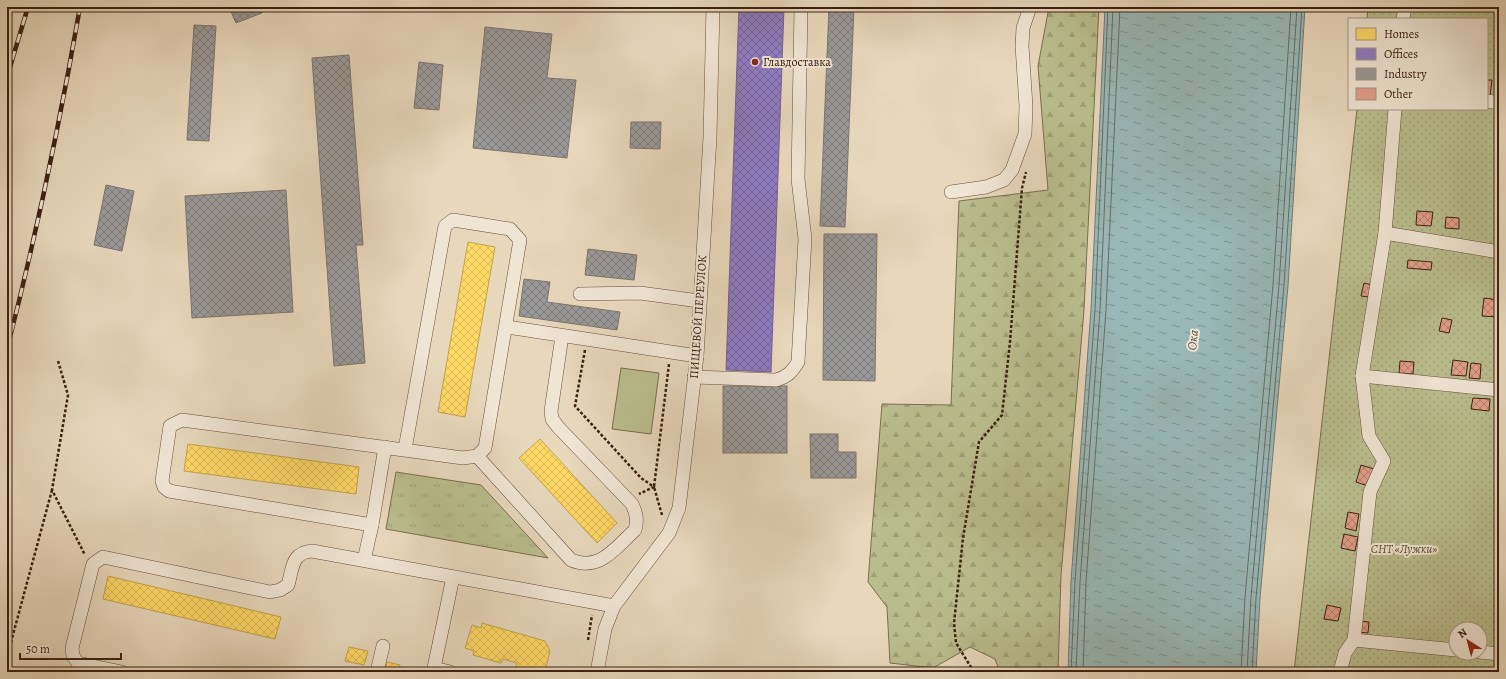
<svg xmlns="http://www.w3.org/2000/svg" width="1506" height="679" font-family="Alegreya,serif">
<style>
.grass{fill:url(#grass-tufts);stroke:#7b6e4f}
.forest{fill:url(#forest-firs);stroke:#7b6e4f}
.garden{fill:url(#garden-dots);stroke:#7b6e4f;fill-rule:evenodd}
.pitch{fill:#b9bd8d;stroke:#7b6e4f}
.water{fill:url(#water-ripples);stroke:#747b75}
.homes{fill:url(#homes-cross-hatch);stroke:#c5a24c}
.offices{fill:url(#offices-cross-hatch);stroke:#76608e}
.industry{fill:url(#industry-cross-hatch);stroke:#7d7570}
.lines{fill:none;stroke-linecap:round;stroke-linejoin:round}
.shore{stroke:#6a6c64;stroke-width:1}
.building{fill:url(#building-cross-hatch);stroke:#3d2011}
.minor-casing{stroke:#684e3c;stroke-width:14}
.path{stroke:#3d2011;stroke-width:2.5;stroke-dasharray:3 2;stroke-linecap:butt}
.minor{stroke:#efe5d3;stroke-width:13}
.rail-casing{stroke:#3d2011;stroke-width:4.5}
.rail{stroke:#efe5d3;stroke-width:3;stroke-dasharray:9;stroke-linecap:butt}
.poi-dot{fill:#8f2418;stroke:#efe5d3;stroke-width:1.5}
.labels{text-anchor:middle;stroke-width:4;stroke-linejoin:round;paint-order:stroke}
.poi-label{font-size:12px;fill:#3d2011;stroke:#efe5d3;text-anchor:start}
.street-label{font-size:12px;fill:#3d2011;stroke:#efe5d3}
.park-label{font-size:12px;font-style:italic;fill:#5c4730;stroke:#efe5d3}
.water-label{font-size:13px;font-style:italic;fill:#584e43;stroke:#efe5d3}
</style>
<defs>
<pattern id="grass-tufts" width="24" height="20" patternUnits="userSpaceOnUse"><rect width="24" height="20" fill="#b9bd8d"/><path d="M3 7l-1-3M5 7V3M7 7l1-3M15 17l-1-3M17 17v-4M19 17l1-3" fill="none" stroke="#a0a279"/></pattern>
<pattern id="forest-firs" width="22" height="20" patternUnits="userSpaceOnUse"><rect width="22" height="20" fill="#b9bd8d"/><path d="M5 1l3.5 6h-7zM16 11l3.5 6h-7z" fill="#a0a279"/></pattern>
<pattern id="garden-dots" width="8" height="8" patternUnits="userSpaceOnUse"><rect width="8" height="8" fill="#b9bd8d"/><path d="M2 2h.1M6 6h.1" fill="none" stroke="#a0a279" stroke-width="1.8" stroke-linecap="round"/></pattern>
<pattern id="water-ripples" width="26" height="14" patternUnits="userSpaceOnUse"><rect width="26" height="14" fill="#98b8b7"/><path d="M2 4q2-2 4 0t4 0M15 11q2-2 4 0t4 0" fill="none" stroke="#7d9593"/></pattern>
<pattern id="homes-cross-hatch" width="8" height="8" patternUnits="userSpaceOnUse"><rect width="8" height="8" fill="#ffd966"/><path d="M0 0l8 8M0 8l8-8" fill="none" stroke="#dbba57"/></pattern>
<pattern id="offices-cross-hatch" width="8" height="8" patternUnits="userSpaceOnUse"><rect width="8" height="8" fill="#8e7cc3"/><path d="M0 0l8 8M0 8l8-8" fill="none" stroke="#75659d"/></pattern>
<pattern id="industry-cross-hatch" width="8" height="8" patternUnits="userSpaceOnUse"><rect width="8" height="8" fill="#999"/><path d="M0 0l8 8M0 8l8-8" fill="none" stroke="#7e7c7b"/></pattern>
<pattern id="building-cross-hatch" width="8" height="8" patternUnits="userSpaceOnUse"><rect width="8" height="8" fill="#e19f89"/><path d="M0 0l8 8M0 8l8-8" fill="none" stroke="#b8816f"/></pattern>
</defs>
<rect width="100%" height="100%" fill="#e7d7bb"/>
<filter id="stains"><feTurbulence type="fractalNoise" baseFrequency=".005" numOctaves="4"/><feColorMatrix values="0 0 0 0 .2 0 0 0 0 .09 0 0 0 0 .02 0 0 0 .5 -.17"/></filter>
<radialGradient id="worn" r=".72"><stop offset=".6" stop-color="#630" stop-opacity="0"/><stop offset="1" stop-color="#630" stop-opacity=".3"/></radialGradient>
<polygon class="grass" points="396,472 481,485 548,558 386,529"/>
<polygon class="forest" points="1049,7 1099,7 1084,310 1061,575 1058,672 1000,672 995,659 970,647 933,668 890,663 887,607 868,582 882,404 951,405 959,201 1048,190 1038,66"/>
<path class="garden" d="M1368 7H1499V672H1294L1357 109H1487V19H1367ZM1456 629H1480V653H1456Z"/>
<polygon class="pitch" points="621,368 659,373 651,434 612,429"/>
<polygon class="water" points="1105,7 1305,7 1288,286 1260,598 1256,672 1068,672 1071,581 1091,309"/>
<g class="homes">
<polygon points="468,242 495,247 465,417 438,412"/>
<polygon points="540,439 617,523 597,543 519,458"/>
<polygon points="188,444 359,467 356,494 184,471"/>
<polygon points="108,576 281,617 275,639 103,599"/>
<polygon points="482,623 545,641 550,651 545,672 514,672 517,663 503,659 501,663 473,655 474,651 465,648 472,625 481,628"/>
<polygon points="349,647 368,651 364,665 345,661"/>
<polygon points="387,662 400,665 399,672 385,672"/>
</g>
<polygon class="offices" points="739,7 784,7 771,372 726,370"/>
<g class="industry">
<polygon points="229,7 260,7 262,13 236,23"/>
<polygon points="829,7 854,7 845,227 820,226"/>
<polygon points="194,25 216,26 209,141 187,140"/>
<polygon points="485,27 552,34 547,78 576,80 567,158 473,148"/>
<polygon points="349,55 363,245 356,245 365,363 334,366 312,58"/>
<polygon points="419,62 443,65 439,110 414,108"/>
<polygon points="631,122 661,122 660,149 630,148"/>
<polygon points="106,185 134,191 122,251 94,245"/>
<polygon points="286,190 293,312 192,318 185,196"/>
<polygon points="824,234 877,234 875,381 823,380"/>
<polygon points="588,249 637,255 634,280 585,275"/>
<polygon points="524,279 550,282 547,302 620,312 617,330 519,316"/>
<rect x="723" y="386" width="64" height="67"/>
<polygon points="810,434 838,434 838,452 856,452 856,478 811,478"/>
</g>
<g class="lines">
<g class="shore">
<polyline points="1071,672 1075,581 1095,310 1108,7"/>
<polyline points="1076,672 1080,582 1100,310 1113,7"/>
<polyline points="1083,672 1086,582 1106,310 1120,7"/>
<polyline points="1241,672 1245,597 1273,285 1291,7"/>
<polyline points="1247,672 1251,597 1279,285 1297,7"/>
<polyline points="1252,672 1256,598 1284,285 1302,7"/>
</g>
</g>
<g class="building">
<polygon points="1487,80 1492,80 1490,97 1487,97"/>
<polygon points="1417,211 1433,212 1431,226 1416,225"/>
<polygon points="1446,217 1459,218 1459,229 1445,228"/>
<polygon points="1408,260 1432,262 1431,270 1407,268"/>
<polygon points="1364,283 1372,285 1369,297 1361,296"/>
<polygon points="1484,298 1499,300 1498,317 1482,316"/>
<polygon points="1442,318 1452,320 1449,333 1439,331"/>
<polygon points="1453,360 1468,362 1466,376 1451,375"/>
<polygon points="1400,361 1414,362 1413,374 1399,373"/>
<polygon points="1471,363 1481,364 1480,379 1469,378"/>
<polygon points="1473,398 1490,399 1489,411 1471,409"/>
<polygon points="1361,465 1374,469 1368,486 1356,482"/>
<polygon points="1348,512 1359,514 1356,531 1345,528"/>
<polygon points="1344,534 1358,537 1355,551 1341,548"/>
<polygon points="1327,605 1341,608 1338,621 1324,619"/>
<polygon points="1359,621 1369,622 1368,633 1358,632"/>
<polygon points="1495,664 1499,665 1499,672 1494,672"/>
</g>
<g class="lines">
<g class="minor-casing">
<g id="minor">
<polyline points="1403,19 1405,7"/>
<polyline points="1487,101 1499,103"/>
<polyline points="1395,109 1385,233 1362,376 1369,436 1384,461 1370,492 1354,640 1456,650"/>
<polyline points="951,192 986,187 1004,180 1012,170 1025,134 1026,106 1022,46 1023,28 1030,7"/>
<polyline points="1385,233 1499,252"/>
<polyline points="580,294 640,293 699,301"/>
<polyline points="507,327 697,356"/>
<polyline points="1362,376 1499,390"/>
<path d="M694 377 776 380C787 377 792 372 798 362L805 239 798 179 801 7"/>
<path d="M477 456 571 560C600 572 615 548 635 530 638 519 636 513 632 504L558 427 552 419 551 411 562 336"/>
<polyline points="372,525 385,447"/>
<polyline points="364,560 372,525 169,491 164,487 162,481 170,426 182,420 463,458 477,456 485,448 520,240 510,229 453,220 445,226 405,449"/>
<polyline points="1480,652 1499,654"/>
<path d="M122 672 78 663 73 656 72 648 93 564 103 557 270 592 280 590 288 585C293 568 291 553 312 551L614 606"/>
<polyline points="377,672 383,646"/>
<polyline points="450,672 434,668 453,577"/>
<polyline points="597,672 605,629 614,606 669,533 679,508 697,356 710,137 713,7"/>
<polyline points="1340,672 1345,653 1354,640"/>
</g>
</g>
<g class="path">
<polyline points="585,350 575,406 641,478 654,487 639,494"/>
<polyline points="58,361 68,395 52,490 85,555"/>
<polyline points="662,515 654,487 669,364"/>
<polyline points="588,640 592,615"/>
<polyline points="7,657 52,490"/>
<polyline points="974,672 956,643 954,623 963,538 979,442 1002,415 1010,342 1022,188 1026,172"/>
</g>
<use href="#minor" class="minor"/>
<g class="rail-casing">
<g id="rail">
<polyline points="7,77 28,7"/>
<path d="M7 349C36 236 60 122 80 7"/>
</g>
</g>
<use href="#rail" class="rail"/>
</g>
<circle class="poi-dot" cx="755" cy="62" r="4"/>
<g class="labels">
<g class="poi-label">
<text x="763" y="66">Главдоставка</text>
</g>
<g class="street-label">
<text transform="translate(698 317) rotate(-86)" y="4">ПИЩЕВОЙ ПЕРЕУЛОК</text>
</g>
<g class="park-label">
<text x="1404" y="553">СНТ «Лужки»</text>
</g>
<g class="water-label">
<text transform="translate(1192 340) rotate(-84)" y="5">Ока</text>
</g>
</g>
<rect width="1506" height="679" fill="none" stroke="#e7d7bb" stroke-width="24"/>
<rect x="8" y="8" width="1490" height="663" fill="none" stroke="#3d2011" stroke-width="2"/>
<rect x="12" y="12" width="1482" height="655" fill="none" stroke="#3d2011"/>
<rect x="1348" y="18" width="140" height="92" fill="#efe5d3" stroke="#a89685"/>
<rect x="1356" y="28" width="20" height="12" fill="#ffd966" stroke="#a89685"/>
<text x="1384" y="38" font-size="12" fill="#3d2011">Homes</text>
<rect x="1356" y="48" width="20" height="12" fill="#8e7cc3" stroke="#a89685"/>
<text x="1384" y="58" font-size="12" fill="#3d2011">Offices</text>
<rect x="1356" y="68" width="20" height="12" fill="#999999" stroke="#a89685"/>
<text x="1384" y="78" font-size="12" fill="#3d2011">Industry</text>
<rect x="1356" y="88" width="20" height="12" fill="#e19f89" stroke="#a89685"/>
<text x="1384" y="98" font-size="12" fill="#3d2011">Other</text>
<g transform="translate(1468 641) rotate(324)"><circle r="19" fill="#efe5d3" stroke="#a89685"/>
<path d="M0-3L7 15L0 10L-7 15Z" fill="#8f2418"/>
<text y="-6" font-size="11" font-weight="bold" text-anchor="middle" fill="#3d2011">N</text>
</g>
<path d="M20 653v6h101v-6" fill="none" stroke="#3d2011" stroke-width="2"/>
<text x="26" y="653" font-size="12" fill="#3d2011" stroke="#efe5d3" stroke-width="3" paint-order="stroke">50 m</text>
<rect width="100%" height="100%" filter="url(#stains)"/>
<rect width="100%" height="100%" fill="url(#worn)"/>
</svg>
